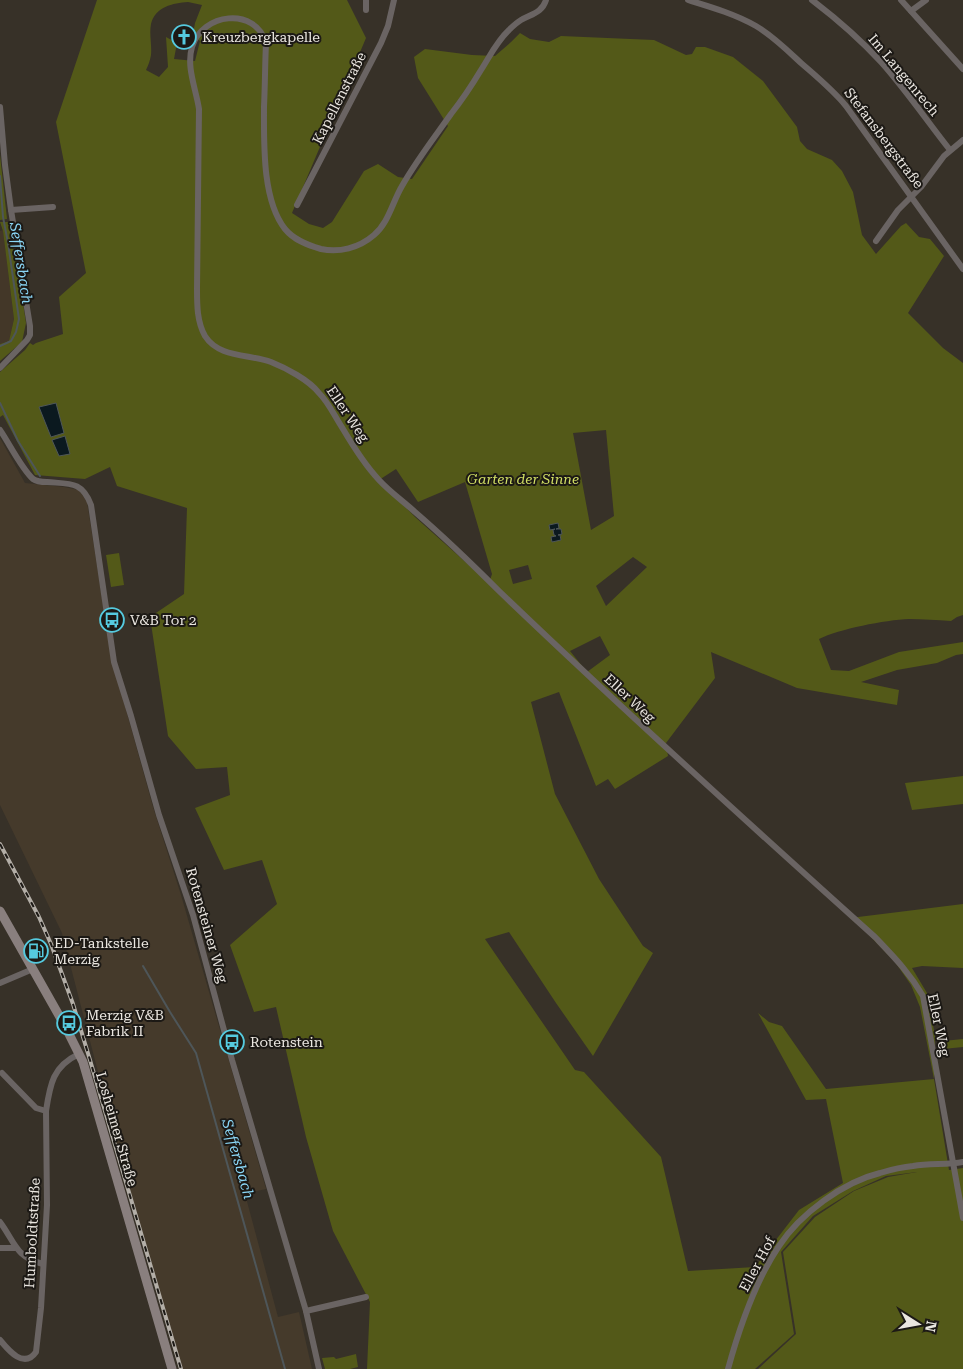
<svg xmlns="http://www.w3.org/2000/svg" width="963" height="1369" font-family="'Roboto Serif',serif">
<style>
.built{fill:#453a2b}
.education{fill:#433728}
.green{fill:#535918;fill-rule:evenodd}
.water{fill:#0b191f;stroke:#4e5659}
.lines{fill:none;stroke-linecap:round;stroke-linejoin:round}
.stream{stroke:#4e5659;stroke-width:2}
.minor{stroke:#6a6463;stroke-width:6}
.secondary{stroke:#897f7e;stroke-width:9}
.rail-casing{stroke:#b3aea7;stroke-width:4}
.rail{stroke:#1c1915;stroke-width:2;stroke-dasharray:5.5;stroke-linecap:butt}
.labels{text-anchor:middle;stroke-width:4;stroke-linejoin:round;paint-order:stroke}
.poi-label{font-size:14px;fill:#eae6e0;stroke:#1c1915;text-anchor:start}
.street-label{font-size:14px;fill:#eae6e0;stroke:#1c1915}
.park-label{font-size:14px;font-style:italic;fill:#d2df65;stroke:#1c1915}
.water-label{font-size:15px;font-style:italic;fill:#8bd7f7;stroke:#1c1915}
</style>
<rect width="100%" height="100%" fill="#373128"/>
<polygon class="built" points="0,438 25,483 64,487 79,490 87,502 111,656 153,807 181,895 266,1189 245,1194 278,1317 299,1312 312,1369 180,1369 125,1176 62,933 0,805"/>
<polygon class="education" points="3,230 14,319 9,341 0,344 0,231"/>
<g class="green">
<path d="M97 0H347L366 38 292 213 309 224 323 228 332 222 364 171 378 164 398 177 412 179 448 126 418 78 414 57 425 49 472 55 495 56 511 42 520 33 530 39 549 42 561 36 654 40 686 55 692 54 696 47H705L733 57 763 81 797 127 800 141 807 149 832 160 842 171 853 192 862 235 876 254 901 226 906 223 919 237 930 239 944 256 908 313 943 348 963 363V615L957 617 951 621C937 620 923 619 909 619 885 620 839 629 819 639L831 670 849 671 899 652 963 642V654L956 655 937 663 897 670 861 682 899 690 897 705 797 688 711 652 715 678 666 743 668 756 615 789 608 779 596 786 559 692 531 702 555 794 599 879 643 946 653 953 593 1056 556 1003 509 932 485 939 575 1070 584 1072 661 1157 688 1271 755 1267 799 1210 843 1183 826 1099 806 1100 758 1013 769 1022 782 1026 826 1089 934 1079 920 1007 911 985 895 962 866 932 850 918 963 904V968L922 966 912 968 927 993 935 1036 934 1079 949 1170 963 1168V1369H758L796 1334 783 1252 815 1217 854 1191 888 1177 917 1172 886 1176 853 1191 813 1216 781 1252 794 1334 755 1369H367L370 1302 333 1231 306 1137 276 1007 254 1012 230 945 277 904 262 860 224 870 195 808 230 795 227 767 196 769 168 736 150 617 184 594 187 508 117 486 110 467 85 479 35 475 3 415 0 417V372L25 350 30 343 33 345 36 343 63 334 59 297 86 273 56 122ZM188 2 202 5 195 23 193 34 200 41 195 61 174 59 177 43 166 37 168 67 159 77 146 70C148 66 150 61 151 55 152 45 149 34 151 24 155 7 173 3 188 2ZM606 430 614 516 591 530 573 433ZM396 469 418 502 465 482 492 574 489 583 415 517 379 480ZM633 557 647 567 606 606 596 586ZM528 565 532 579 513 584 509 570ZM600 636 610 655 587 672 570 651Z"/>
<polygon points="0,155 7,219 0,220"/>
<polygon points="0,222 9,222 12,241 14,243 26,323 22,342 0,361 0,344 9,341 14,319 3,231"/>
<polygon points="119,553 124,585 111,587 106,555"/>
<polygon points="963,776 963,804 912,810 905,783"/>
<polygon points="963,1039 963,1047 943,1049 943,1041"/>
<polygon points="356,1354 358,1367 350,1369 325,1369 322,1358 334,1357 336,1359"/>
</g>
<g class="water">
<polygon points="56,403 64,433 51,437 39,407"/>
<polygon points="65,436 70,454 59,456 52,440"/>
<polygon points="558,523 559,528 556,529 561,529 562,534 558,535 560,535 561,540 552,542 551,537 556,536 554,535 553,530 555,529 550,530 549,525"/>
</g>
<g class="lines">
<g class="stream">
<polyline points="0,176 3,217 8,243 19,319 16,332 11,341 0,346"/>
<polyline points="0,403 18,441 40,476"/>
<polyline points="143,966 170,1012 196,1053 285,1369"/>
</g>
<g class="minor">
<polyline points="366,0 366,10"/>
<path d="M546 0C542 13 531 14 521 20 516 23 513 26 509 30 497 41 490 56 481 70 472 85 462 100 451 114 434 138 416 161 402 186 392 203 389 222 374 235 359 248 339 253 321 249 307 245 294 240 285 229 262 200 264 143 264 107 265 86 265 64 266 43 255 6 202 13 192 47 186 67 196 89 199 109L197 289C197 305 197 322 205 336 219 358 249 354 271 362 286 368 309 380 319 393 329 403 335 417 343 429 353 446 365 465 379 480 390 492 403 501 415 512 444 537 472 564 499 591 622 709 748 823 875 937 894 957 909 972 923 996L963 1218"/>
<path d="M688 0C711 7 735 14 756 26 773 36 787 50 801 63 817 77 833 90 846 106L963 269"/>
<path d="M812 0C837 19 860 39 881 62 906 90 927 121 950 150"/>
<polyline points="901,0 963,69"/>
<polyline points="911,11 926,0"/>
<polyline points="0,107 5,165 11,210 30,326 30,335 27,340 0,368"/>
<polyline points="297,205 381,43 388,26 394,0"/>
<polyline points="11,210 53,207"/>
<polyline points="876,241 898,210 921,187 944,156 963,140"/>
<path d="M0 430C9 443 21 468 33 479 37 482 42 482 47 482 70 484 82 481 91 505L114 662 131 716 159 815 193 915 232 1060 306 1311 319 1369"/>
<polyline points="0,983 33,969"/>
<polyline points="2,1073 36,1108 46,1111"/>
<path d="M0 1222C15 1242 15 1257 43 1264"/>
<polyline points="0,1248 15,1248"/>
<polyline points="306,1311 366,1297"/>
<path d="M0 1340C9 1351 24 1369 36 1352L41 1308 47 1205 46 1111C50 1084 53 1066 79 1054"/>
<path d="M728 1369C739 1329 756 1280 779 1246 800 1214 843 1182 880 1173 890 1170 902 1167 913 1166 930 1163 947 1165 963 1162"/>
</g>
<polyline class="secondary" points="0,911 65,1026 83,1062 172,1369"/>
<g class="rail-casing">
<polyline id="rail" points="0,844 39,917 51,944 73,1004 90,1060 181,1369"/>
</g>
<use href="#rail" class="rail"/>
</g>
<defs>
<g id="church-ring" transform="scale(1.25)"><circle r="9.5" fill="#1c1915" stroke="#55cadf" stroke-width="1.5"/><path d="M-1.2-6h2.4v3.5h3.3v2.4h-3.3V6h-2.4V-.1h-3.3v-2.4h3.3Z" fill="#55cadf"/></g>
<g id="bus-ring" transform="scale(1.25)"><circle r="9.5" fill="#1c1915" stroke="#55cadf" stroke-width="1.5"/><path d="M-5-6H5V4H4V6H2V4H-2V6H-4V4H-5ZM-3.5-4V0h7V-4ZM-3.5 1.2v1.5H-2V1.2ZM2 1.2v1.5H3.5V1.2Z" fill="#55cadf"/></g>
<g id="fuel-ring" transform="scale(1.25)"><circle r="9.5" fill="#1c1915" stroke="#55cadf" stroke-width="1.5"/><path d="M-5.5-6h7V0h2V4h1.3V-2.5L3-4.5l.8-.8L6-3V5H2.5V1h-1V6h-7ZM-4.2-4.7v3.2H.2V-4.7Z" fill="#55cadf"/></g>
</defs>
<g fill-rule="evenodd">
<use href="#church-ring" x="184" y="37"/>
<use href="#bus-ring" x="112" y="620"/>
<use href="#fuel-ring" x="36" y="951"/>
<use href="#bus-ring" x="69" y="1023"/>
<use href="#bus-ring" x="232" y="1042"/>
</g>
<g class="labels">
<g class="poi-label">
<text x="202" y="42">Kreuzbergkapelle</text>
<text x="130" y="625">V&amp;B Tor 2</text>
<text x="54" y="948">ED-Tankstelle<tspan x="54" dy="16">Merzig</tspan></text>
<text x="86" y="1020">Merzig V&amp;B<tspan x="86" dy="16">Fabrik II</tspan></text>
<text x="250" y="1047">Rotenstein</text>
</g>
<g class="street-label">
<text transform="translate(904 75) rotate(50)" y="5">Im Langenrech</text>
<text transform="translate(339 98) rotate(-63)" y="5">Kapellenstraße</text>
<text transform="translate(884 138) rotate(53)" y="5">Stefansbergstraße</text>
<text transform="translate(348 414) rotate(56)" y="5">Eller Weg</text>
<text transform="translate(630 698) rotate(43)" y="5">Eller Weg</text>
<text transform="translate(207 925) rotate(74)" y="5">Rotensteiner Weg</text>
<text transform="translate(939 1025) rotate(78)" y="5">Eller Weg</text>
<text transform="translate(117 1129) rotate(74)" y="5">Losheimer Straße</text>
<text transform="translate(32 1233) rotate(-87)" y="5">Humboldtstraße</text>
<text transform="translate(757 1264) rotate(-62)" y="5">Eller Hof</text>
</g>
<g class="park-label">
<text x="523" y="484">Garten der Sinne</text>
</g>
<g class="water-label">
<text transform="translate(21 263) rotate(81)" y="5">Seffersbach</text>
<text transform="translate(238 1159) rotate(74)" y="5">Seffersbach</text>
</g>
</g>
<g transform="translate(918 1324) rotate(101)" stroke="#1c1915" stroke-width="4" paint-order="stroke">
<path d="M0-4L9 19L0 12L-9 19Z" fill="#eae6e0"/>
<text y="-8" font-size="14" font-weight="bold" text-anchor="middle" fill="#eae6e0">N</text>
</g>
</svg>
